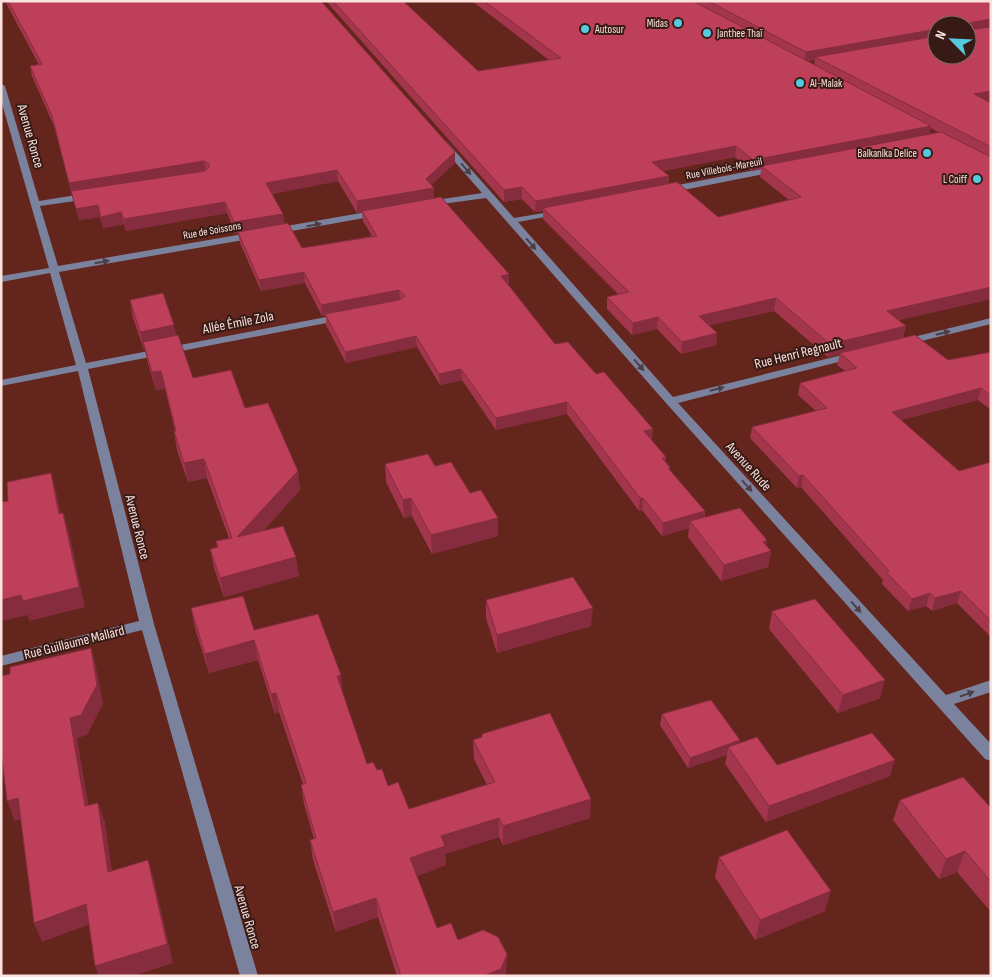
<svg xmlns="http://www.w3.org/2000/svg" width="992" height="977" font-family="'Sofia Sans Condensed',sans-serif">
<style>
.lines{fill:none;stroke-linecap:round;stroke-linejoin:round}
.minor{fill:#7a829d;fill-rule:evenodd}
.wall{fill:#a3364d;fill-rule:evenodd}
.shaded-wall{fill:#852c3f}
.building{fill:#be3f5a;stroke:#852c3f}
.oneway{fill:#4e3e45}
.poi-dot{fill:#55cadf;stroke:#371a15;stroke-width:2}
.labels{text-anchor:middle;stroke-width:4;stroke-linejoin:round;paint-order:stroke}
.far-poi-label{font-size:11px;fill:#fae2dd;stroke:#371a15;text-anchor:end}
.far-street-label{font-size:11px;fill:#fae2dd;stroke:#371a15}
.street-label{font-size:14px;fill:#fae2dd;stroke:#371a15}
</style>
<rect width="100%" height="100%" fill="#64261c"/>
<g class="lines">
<g class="minor">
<polygon points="1,84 5,86 39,201 89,193 93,196 89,199 40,206 58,266 255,232 260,235 255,238 59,272 86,363 342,314 347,317 342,320 88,369 154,624 258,976 240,976 142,630 1,666 1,656 139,621 78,371 1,386 1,380 76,365 50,273 1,282 1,276 49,268 1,100"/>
<polygon points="441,142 447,142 514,218 561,210 561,214 518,222 673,397 854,352 858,353 859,355 858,357 678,403 946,695 991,680 991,692 954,704 991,744 991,761 985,759 666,403 486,198 427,206 427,202 430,201 482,193 441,146"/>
<polygon points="776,166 780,169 779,171 668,193 664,190 668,187"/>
<polygon points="378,210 383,213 381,215 275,234 270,231 275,228"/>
<polygon points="991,318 991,324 905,345 900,342 901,340"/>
</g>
</g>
<g class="wall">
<path d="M5 1H321L455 163 431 185 434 188V199L509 285 555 344 652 441 666 457 665 462 670 467V470L705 511V517L767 540 766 545 771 551 768 567 721 581 688 537 689 528 662 536 642 510 639 511 567 414 496 430 462 380 440 385 417 347 346 363 326 325V315L322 316 305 283 261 291 240 243 238 233 236 234 227 213 126 231 124 224 103 228 100 217 79 220 54 126 32 76 30 66 39 65ZM338 181 357 213 362 212 363 221 372 236 302 248 284 224 272 194Z"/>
<path d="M326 1H403L478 71 549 60 472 1H991L988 101 991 103V299L898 320 906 326 903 338 948 360 991 352V410L978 400 901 420 959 471 991 462V637L957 603 932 611 926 606 908 611 882 584 883 580 801 487 797 488 750 438 752 427 816 411 798 395 800 383 845 371 837 365 840 354 828 357 774 311 709 325 717 333 716 345 681 354 657 329 632 335 607 309V297L618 294 543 219V211L535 212 522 199 504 202ZM937 25 967 55H937ZM815 60 814 65 807 61ZM931 128 938 132 929 134ZM735 157 752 171 761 169 760 177 789 200 718 217 668 184 669 176 663 171Z"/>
<polygon points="130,300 176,336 193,378 245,408 298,471 300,490 263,531 299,576 224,597 214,568 210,549 217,547 216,541 229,538 207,478 188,482 177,450 174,431 175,431 165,389 156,390 147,360 145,350 144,350 133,318"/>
<polygon points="385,464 435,466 470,493 498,536 432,554 412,516 404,518 386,482"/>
<polygon points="486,600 591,626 497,653 486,618"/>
<polygon points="191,608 254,630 343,695 367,764 377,770 388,786 409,809 487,785 474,759 473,740 482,737 482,734 590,818 503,845 499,837 445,854 446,865 417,876 437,928 458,940 506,973 505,976 397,976 378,917 336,932 313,860 310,840 314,839 304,804 301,785 303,784 279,712 275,714 258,660 209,673 195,628"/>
<polygon points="772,611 880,698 838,713 769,629"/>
<polygon points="662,714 740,740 739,743 777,765 890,776 766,822 725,764 727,755 688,768 660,725"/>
<polygon points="900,800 991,808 991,912 957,872 939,879 893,820"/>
<polygon points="719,857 825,911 755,940 715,877"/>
</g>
<g class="shaded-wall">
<polygon points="991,19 991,28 967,32 969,23"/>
<polygon points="937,29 937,38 815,57 815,60 804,62 806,52"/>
<polygon points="991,91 991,101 971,104 974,94"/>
<polygon points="931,126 929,137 761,166 761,169 752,171 753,160"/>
<polygon points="736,146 735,157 652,173 652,162"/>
<polygon points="455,152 455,163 426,189 434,188 434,199 357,213 357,201 426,179"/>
<polygon points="204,161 206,172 71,194 69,183"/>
<polygon points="337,170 338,181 267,195 266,183"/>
<polygon points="669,176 668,187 543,208 543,211 535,212 536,201"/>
<polygon points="522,187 522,199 504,202 504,190"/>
<polygon points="225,202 227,213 126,231 124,219"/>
<polygon points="98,205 100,217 79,220 76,209"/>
<polygon points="121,212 124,224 103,228 101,217"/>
<polygon points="283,214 285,225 236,234 234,222"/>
<polygon points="304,272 305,283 261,291 259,280"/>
<polygon points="509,274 509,285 501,276"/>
<polygon points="991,287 991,299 887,323 887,311"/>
<polygon points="399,290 400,301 322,316 321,305"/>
<polygon points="776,298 774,311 698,328 699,316"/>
<polygon points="658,317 657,329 632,335 633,323"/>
<polygon points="174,325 178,344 143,342 145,350 144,350 140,332"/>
<polygon points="906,326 903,338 828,357 830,344"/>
<polygon points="717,333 716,345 681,354 682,342"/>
<polygon points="416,336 417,347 346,363 345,352"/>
<polygon points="461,369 462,380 440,385 439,374"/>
<polygon points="161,371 165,389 156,390 152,372"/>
<polygon points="981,388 978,400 889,423 892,412"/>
<polygon points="567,402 567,414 496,430 496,418"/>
<polygon points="653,429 652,440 644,431"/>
<polygon points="204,459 207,478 188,482 184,463"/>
<polygon points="298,471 300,490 240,556 237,537"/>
<polygon points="51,473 56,492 65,533 59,514"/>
<polygon points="803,475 801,487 797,488 799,476"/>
<polygon points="411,498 412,516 404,518 403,500"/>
<polygon points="640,498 643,498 642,510 639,511"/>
<polygon points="705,511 704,524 690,521 689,528 662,536 663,523"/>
<polygon points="63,513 69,533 85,607 29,621 28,615 2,621 1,618 1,600"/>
<polygon points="498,518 498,536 432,554 431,535"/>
<polygon points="767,540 765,553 771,551 768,567 721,581 724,565"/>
<polygon points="296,557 299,576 224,597 220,578"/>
<polygon points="961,591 957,603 932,611 935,598"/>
<polygon points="930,593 926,606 908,611 912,599"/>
<polygon points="593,608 591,626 497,653 497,635"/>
<polygon points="254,640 258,660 209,673 205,654"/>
<polygon points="91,648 96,667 103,704 87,735 77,738 92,826 85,806 70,718"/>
<polygon points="341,675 343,695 337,676"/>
<polygon points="885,680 880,698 838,713 843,695"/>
<polygon points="276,693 279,712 275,714 271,694"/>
<polygon points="740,740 738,751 728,747 727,755 688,768 690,758"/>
<polygon points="895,760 890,776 766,822 769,806"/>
<polygon points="18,798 25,818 15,821 7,801"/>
<polygon points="591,799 590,818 503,845 503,826"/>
<polygon points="98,803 105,822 115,892 108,872"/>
<polygon points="499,818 499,837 445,854 446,865 411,878 410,858 441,836"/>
<polygon points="965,851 957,872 939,879 946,859"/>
<polygon points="148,860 154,880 173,963 133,976 99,976 95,966"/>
<polygon points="831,891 825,911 755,940 760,920"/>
<polygon points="376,898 378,917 336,932 333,912"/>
<polygon points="86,904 93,923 42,942 34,923"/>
<polygon points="507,954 506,973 505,976 483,976"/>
</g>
<g class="building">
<polygon points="8,1 321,1 455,152 426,179 434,188 357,201 337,170 266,183 283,214 234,222 225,202 124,219 121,212 101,217 98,205 76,209 71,191 205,171 209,167 209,164 204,161 69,183 52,116 30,66 42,64"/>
<polygon points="333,1 403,1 478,71 561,58 484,1 693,1 931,126 753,160 736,146 652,162 669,176 536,201 522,187 504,190"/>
<polygon points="708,1 991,1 991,19 969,23 968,30 991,27 991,91 974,94 991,103 991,147 815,57 937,36 937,55 967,55 967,25 937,25 937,29 806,52"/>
<polygon points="941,132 991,157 991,287 887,311 906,326 830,344 776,298 699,316 717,333 682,342 658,317 633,323 607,297 629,292 543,208 677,182 718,217 801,197 761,166"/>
<polygon points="441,197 509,274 501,276 555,344 568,342 596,374 604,372 653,429 644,431 666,457 662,458 670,467 668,468 705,511 663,523 643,498 640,498 567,402 496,418 461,369 439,374 416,336 345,352 325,314 399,300 405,296 399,290 321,305 304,272 259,280 238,232 288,223 302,248 377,236 362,211"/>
<polygon points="163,293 174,325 140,332 130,300"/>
<polygon points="178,335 193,378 231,370 245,408 268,403 298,471 237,537 283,526 296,557 220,578 210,549 218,547 216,541 232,538 204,459 184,463 174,431 176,431 161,371 152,372 143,342"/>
<polygon points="915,335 948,360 991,352 991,396 981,388 892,412 959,471 991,462 991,621 961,591 935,598 930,593 912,599 886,572 889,571 803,475 799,476 752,427 827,408 800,383 857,368 840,353"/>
<polygon points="428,454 435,466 451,462 470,493 481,490 498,518 431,535 411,498 403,500 385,464"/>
<polygon points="51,473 59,514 63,513 79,587 23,601 21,595 1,600 1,502 8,501 7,482"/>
<polygon points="740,508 767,540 763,542 771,551 724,565 690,521"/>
<polygon points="573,577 593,608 497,635 486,600"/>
<polygon points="243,596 254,630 318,614 341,675 337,676 367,764 373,762 377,770 382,769 388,786 398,782 409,809 495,782 473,740 482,737 482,734 550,713 591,799 503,826 499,818 441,836 445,846 410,858 437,928 451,923 458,940 483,930 498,937 507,954 501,969 483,976 401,976 376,898 333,912 310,840 316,838 301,785 306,783 276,693 271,694 254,640 205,654 191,608"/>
<polygon points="815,599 885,680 843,695 772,611"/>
<polygon points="91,648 97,685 81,715 70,718 85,806 98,803 108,872 148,860 167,944 95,966 86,904 34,923 18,798 7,801 1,750 1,676 10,674 10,667"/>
<polygon points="711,700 740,740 690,758 662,714"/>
<polygon points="872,733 895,760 769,806 728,747 757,737 777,765"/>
<polygon points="963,777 991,808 991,882 965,851 946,859 900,800"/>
<polygon points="787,830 831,891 760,920 719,857"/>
</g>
<defs><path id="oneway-solid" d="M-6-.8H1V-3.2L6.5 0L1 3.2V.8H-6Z" transform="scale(1.25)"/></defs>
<g class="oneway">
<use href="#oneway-solid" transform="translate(466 169) rotate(49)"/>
<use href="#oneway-solid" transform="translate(314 225) rotate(-10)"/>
<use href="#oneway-solid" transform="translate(531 244) rotate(49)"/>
<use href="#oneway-solid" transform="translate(102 262) rotate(-10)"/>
<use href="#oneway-solid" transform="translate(943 333) rotate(-14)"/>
<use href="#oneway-solid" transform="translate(639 365) rotate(49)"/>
<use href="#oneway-solid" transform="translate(717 389) rotate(-14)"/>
<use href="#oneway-solid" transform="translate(747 486) rotate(48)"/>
<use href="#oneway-solid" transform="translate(856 607) rotate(48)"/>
<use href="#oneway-solid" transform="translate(967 694) rotate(-19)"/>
</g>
<g class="poi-dot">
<circle cx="678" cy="23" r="5"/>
<circle cx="585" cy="29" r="5"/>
<circle cx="707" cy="33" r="5"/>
<circle cx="800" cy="83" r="5"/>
<circle cx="927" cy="153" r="5"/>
<circle cx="977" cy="179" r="5"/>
</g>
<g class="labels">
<g class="far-poi-label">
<text x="668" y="27">Midas</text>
<text x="595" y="33" text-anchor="start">Autosur</text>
<text x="717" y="37" text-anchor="start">Janthee Thaï</text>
<text x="810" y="87" text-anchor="start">Al-Malak</text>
<text x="917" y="157">Balkanika Delice</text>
<text x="967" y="183">L Coiff</text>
</g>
<g class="far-street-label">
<text transform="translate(724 168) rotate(-11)" y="4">Rue Villebois-Mareuil</text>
<text transform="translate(212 230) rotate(-10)" y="4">Rue de Soissons</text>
</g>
<g class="street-label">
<text transform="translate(31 136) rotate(74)" y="5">Avenue Ronce</text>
<text transform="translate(238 322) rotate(-11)" y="5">Allée Émile Zola</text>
<text transform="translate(798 353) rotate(-14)" y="5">Rue Henri Regnault</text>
<text transform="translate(749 466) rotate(48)" y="5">Avenue Rude</text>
<text transform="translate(138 527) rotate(76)" y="5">Avenue Ronce</text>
<text transform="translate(74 642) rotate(-14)" y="5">Rue Guillaume Mallard</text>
<text transform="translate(248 917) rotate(74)" y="5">Avenue Ronce</text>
</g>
</g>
<rect width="992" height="977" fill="none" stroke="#fae2dd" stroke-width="5"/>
<g transform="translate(952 40) rotate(294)"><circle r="24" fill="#371a15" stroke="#856a65"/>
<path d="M0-4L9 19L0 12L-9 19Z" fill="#55cadf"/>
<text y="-8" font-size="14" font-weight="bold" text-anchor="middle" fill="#fae2dd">N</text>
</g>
</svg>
